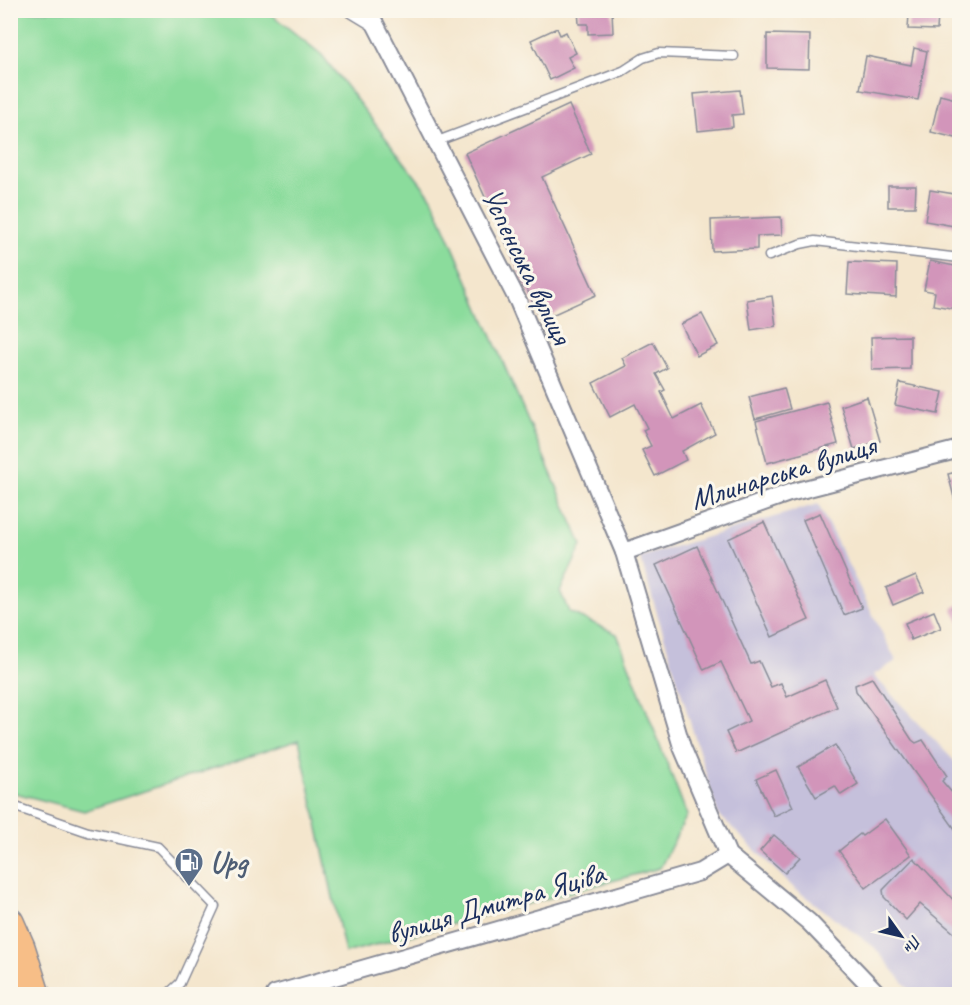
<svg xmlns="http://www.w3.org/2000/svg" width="970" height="1005" font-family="Caveat,sans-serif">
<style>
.industrial{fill:#c5c0db}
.green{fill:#8bdc9c;stroke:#53867d;stroke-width:1.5}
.building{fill:#d295ba}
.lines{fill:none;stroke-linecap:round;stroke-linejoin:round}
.service-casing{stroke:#888a96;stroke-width:11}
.minor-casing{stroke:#888a96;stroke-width:20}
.trunk-casing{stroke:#888a96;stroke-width:30}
.service{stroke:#fff;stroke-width:8}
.minor{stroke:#fff;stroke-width:16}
.trunk{stroke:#f7be87;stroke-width:27}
.labels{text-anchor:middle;stroke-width:6;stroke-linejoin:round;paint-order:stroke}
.street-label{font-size:30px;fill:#1b2f5e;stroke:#fbf7ec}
.service-label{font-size:30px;font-weight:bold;fill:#4e5e75;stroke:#fbf7ec;text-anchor:start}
</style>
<rect width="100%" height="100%" fill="#fbf7ec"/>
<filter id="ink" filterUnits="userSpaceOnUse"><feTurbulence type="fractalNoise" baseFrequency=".0167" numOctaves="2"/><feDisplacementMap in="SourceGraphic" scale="12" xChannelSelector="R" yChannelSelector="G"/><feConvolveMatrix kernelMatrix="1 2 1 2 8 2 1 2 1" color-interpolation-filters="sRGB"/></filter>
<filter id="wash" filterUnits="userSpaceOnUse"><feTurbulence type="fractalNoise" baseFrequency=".008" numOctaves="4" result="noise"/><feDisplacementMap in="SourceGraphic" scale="24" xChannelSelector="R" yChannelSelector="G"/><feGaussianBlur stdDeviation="1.35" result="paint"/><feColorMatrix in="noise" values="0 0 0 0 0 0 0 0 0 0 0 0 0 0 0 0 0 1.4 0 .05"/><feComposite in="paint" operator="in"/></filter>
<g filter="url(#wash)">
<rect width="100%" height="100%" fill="#f4e6cd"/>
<polygon class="industrial" points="818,504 896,661 873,675 959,766 959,994 913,994 874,947 795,889 718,814 640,557"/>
<polygon class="green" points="10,11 267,11 322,55 432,198 582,545 560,591 569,612 617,634 687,815 660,868 345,953 299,740 84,811 11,792"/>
<g id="blocks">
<g class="building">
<polygon points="578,10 612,10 613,33 588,34 588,24 579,24"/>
<polygon points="909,14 938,15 937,30 908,29"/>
<polygon points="557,28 560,35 566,32 576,53 568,57 574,68 550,80 531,40"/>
<polygon points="767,34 810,35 809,69 767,68"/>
<polygon points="914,48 927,51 918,100 860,90 866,56 911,65"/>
<polygon points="740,90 743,114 732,115 733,127 698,131 694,94"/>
<polygon points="940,95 960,100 960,139 931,132"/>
<polygon points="569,105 591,154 542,177 596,295 541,320 465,153"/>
<polygon points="888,186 916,186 915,207 888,207"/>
<polygon points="930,190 960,195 960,227 925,221"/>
<polygon points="781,217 782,235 757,236 757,249 712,251 711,220"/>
<polygon points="930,261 960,267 960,290 956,309 933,305 935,292 924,290"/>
<polygon points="849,262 897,264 896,297 847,294"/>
<polygon points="772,296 776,326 751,330 747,300"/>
<polygon points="702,314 718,345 697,356 681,324"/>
<polygon points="910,336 910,369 872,370 871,337"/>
<polygon points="653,342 667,368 656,374 665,390 661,392 674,419 701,405 715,433 682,451 686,460 655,476 642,450 651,446 643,430 647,428 635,404 610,417 593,383 626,366 622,358"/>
<polygon points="900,383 943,392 938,414 895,405"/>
<polygon points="784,388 790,409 755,419 749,397"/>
<polygon points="867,397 880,441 854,449 841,406"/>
<polygon points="827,402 838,444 767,463 756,421"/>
<polygon points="960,471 960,508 957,509 948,474"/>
<polygon points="820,513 862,608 844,615 803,520"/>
<polygon points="764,522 809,620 772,637 728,539"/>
<polygon points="697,546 751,664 759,661 771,687 781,683 787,697 825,680 837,707 736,753 726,732 749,721 721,662 704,670 656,565"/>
<polygon points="916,575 924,592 893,605 886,588"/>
<polygon points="960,604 960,624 952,608"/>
<polygon points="934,611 941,628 911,640 905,623"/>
<polygon points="872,678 912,740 916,743 923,740 947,776 942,781 960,802 960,836 856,691 855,685"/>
<polygon points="835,745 858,784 841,795 835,786 816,797 798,767"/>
<polygon points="776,770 793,807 774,816 756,779"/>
<polygon points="885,819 911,855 866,888 839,851 860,834 862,836"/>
<polygon points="774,835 800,857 785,873 760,851"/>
<polygon points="914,858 960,907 960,938 920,904 906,920 884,897 883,890"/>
</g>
</g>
</g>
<g filter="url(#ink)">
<use href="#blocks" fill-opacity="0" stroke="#888a96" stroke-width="1.5"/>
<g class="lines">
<g class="service-casing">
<g id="service">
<polyline points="346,10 374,27"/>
<polyline points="435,142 623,71 643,58 659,53 734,56"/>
<polyline points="769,256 800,244 815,241 960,258"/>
<polyline points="10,805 88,832 158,847 215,906 180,983 168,994"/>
</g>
</g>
<g class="minor-casing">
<g id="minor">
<polyline points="368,10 518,301 624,552 682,747 728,855 809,922 878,994"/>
<polyline points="624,552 789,493 960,449"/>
<polyline points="275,994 700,872 728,855"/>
</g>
</g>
<g class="trunk-casing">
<polyline id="trunk" points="10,922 21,947 36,994"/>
</g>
<use href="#service" class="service"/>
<use href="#minor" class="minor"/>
<use href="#trunk" class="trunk"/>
</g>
</g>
<defs>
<g id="fuel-pin" transform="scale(1.5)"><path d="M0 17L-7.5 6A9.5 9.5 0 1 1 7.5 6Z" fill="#5c6f8a" stroke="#fbf7ec"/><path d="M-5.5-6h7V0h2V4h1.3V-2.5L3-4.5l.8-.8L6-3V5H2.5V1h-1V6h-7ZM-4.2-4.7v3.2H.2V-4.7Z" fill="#fff"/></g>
</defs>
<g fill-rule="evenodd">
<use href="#fuel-pin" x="189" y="862"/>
</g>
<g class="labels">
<g class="street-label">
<text transform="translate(527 266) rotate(64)" y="10">Успенська вулиця</text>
<text transform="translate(783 472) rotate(-17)" y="10">Млинарська вулиця</text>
<text transform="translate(496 903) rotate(-16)" y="10">вулиця Дмитра Яціва</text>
</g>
<g class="service-label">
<text x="210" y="872">Upg</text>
</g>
</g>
<rect width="970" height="1005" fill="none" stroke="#fbf7ec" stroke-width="36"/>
<g transform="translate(901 936) rotate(124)" stroke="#fbf7ec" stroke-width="4.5" paint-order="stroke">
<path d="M0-4.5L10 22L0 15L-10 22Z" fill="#1b2f5e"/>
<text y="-9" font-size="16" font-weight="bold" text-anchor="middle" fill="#1b2f5e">Пн</text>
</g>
</svg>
